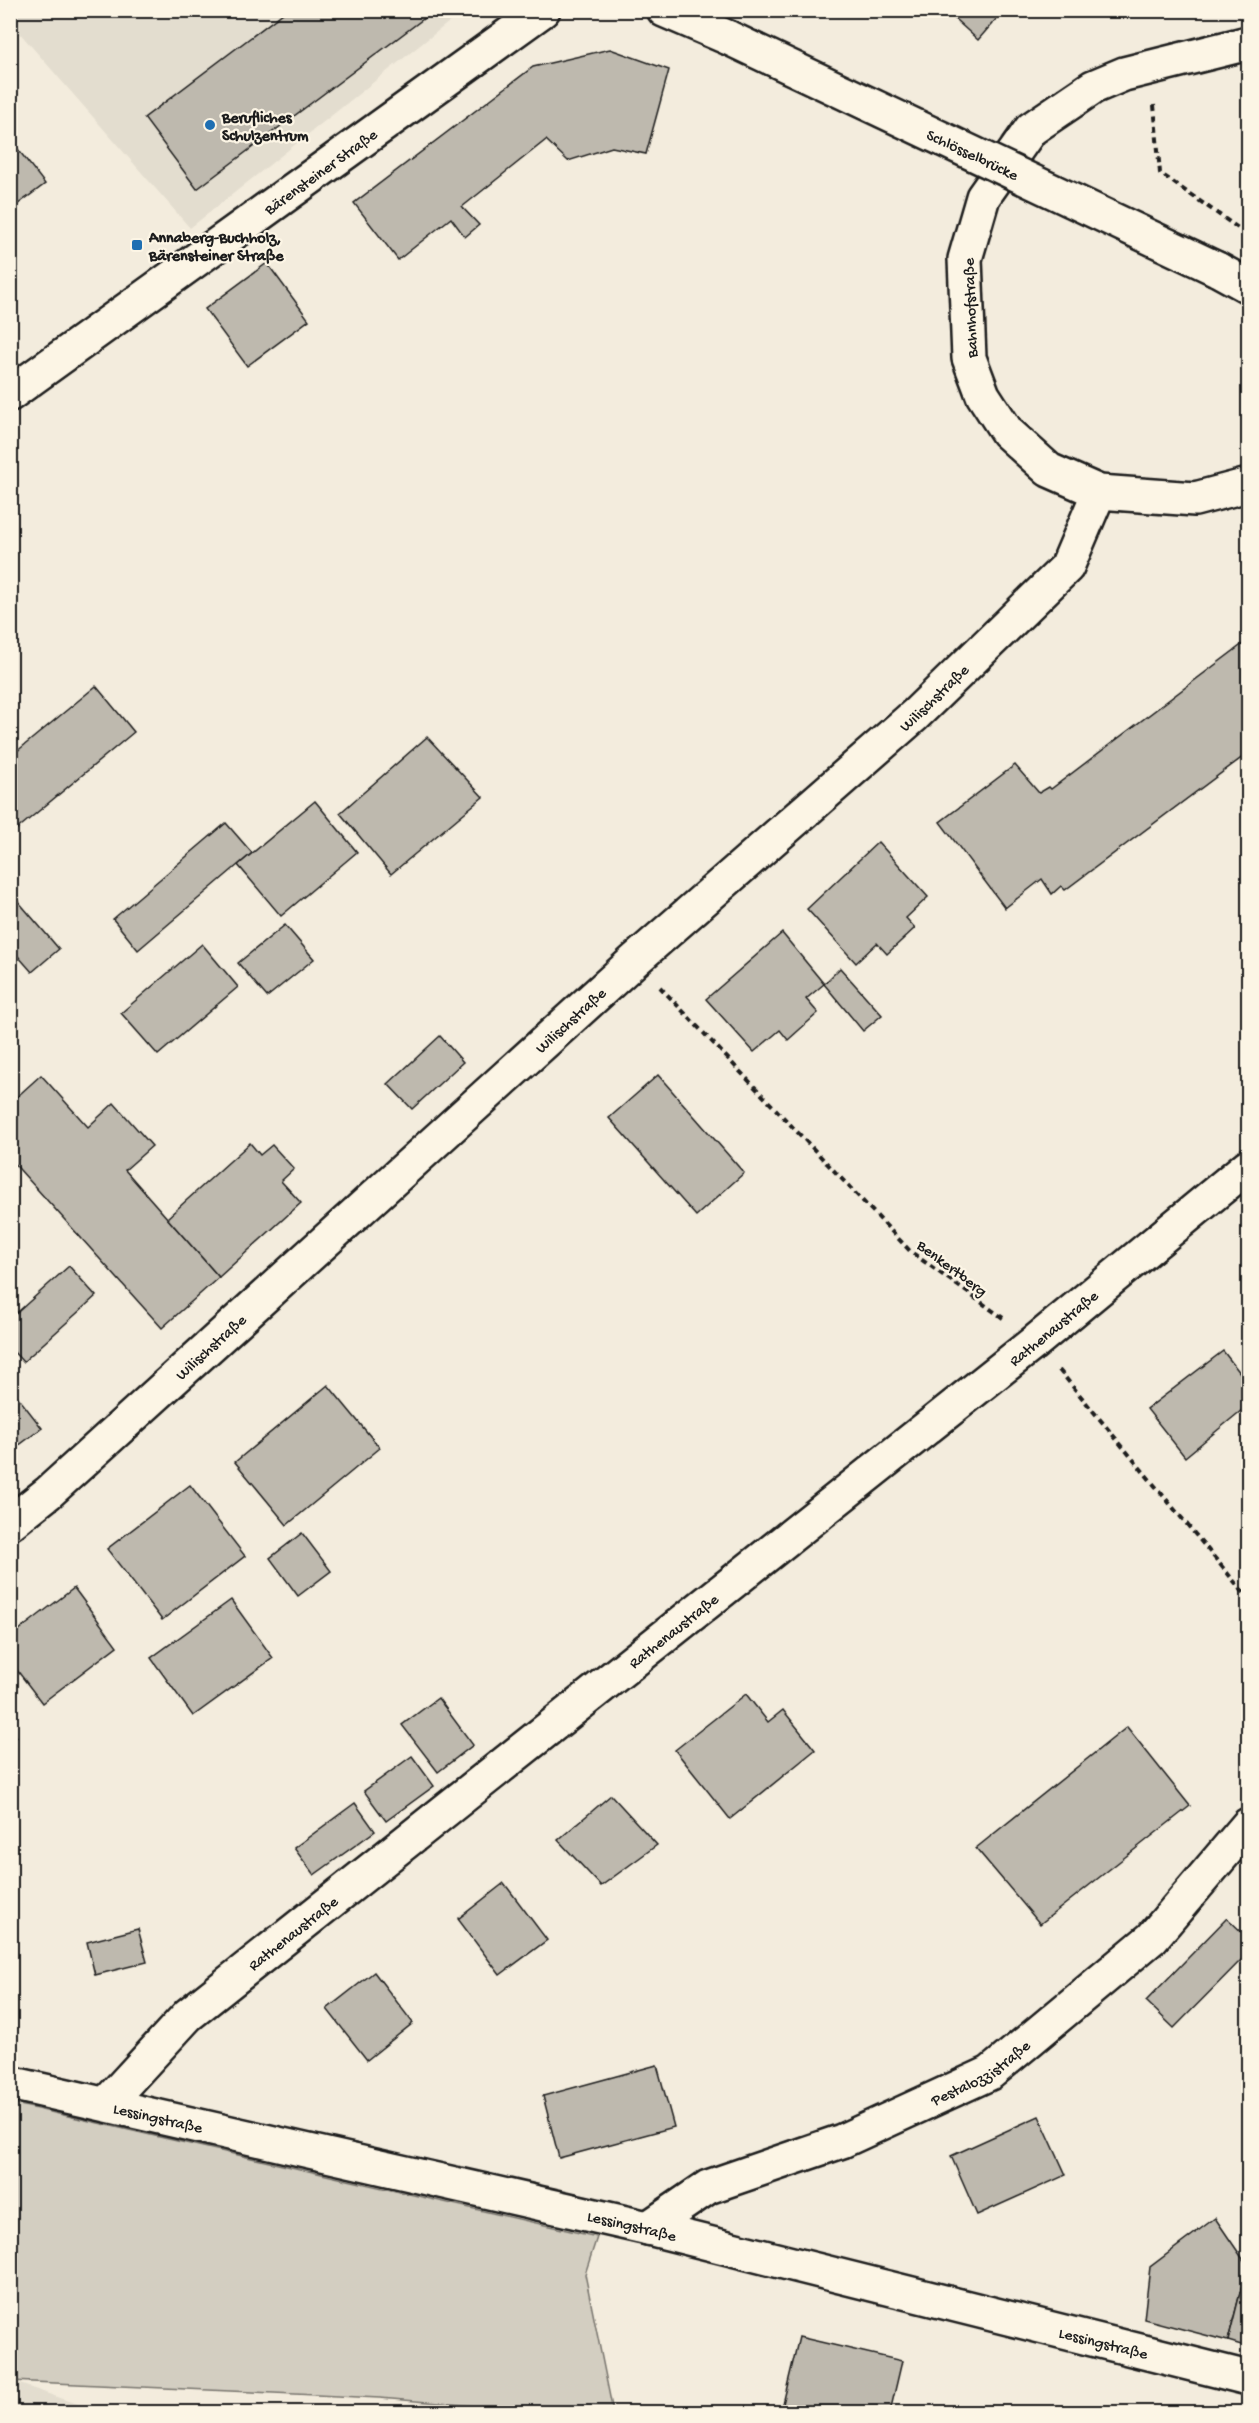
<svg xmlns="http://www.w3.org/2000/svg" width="1259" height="2423" font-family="'Gochi Hand',sans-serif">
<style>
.built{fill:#e3ddcf}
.green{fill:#d3cec1;stroke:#78756e;stroke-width:1.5}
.building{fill:#beb9ae;stroke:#1c1c1c;stroke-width:1.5}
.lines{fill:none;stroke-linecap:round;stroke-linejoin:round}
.street-casing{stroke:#1c1c1c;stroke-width:38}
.path{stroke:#1c1c1c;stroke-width:4;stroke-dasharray:6 4.5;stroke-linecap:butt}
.street{stroke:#fcf5e5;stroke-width:33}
.street-bridge-casing{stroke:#1c1c1c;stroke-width:38;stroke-linecap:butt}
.street-bridge{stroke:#fcf5e5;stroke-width:33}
.poi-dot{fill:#1f6fb2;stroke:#fcf5e5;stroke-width:2}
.labels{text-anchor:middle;stroke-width:4.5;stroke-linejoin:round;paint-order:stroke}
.poi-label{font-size:16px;font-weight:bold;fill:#1c1c1c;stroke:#fcf5e5;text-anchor:start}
.street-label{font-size:16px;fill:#1c1c1c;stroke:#fcf5e5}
</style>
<rect width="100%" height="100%" fill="#f3ecdd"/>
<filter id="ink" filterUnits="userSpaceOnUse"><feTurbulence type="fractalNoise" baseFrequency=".0167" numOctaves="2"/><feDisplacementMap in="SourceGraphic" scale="12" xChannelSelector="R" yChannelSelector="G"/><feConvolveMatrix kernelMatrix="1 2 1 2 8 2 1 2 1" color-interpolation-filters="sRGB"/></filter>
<g filter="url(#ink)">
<g class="built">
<polygon points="10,11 463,11 190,228 11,23"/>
<polygon points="11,2381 101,2412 11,2412"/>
</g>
<polygon class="green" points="11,2103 597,2237 585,2274 613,2412 546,2412 380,2398 11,2381"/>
<g class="building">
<polygon points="287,10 435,10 197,189 144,118"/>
<polygon points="945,10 1004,10 978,40"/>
<polygon points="610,49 669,70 646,154 612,147 568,161 546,140 462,207 479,225 465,237 451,218 398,260 354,203 533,67"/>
<polygon points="10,139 45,184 10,210"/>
<polygon points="267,263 309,320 247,366 205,309"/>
<polygon points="1248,640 1248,753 1065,890 1061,886 1052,894 1042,879 1005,908 940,822 1015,765 1039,793 1049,787 1051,789"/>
<polygon points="96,686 134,732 10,835 10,757"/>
<polygon points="427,737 483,797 391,874 340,813"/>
<polygon points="315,801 357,852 281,916 238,865"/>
<polygon points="226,823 252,853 138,950 113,919"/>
<polygon points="878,842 928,897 906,918 915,928 887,954 877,943 856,963 807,909"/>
<polygon points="11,893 59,949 32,972 10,947"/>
<polygon points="285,925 314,959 267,997 238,963"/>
<polygon points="782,933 824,984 806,999 818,1013 788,1040 780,1030 754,1052 706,999"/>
<polygon points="202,944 238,987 158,1055 121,1013"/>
<polygon points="840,968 882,1015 863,1031 824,984"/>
<polygon points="440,1036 463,1062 412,1109 388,1084"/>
<polygon points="41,1075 88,1127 114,1103 152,1146 125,1170 219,1277 162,1328 10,1159 10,1103"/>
<polygon points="658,1075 744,1173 696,1216 609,1118"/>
<polygon points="250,1143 260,1155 272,1145 294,1169 281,1181 301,1203 219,1277 167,1218"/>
<polygon points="69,1266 96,1296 23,1362 10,1348 10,1319"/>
<polygon points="1223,1351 1248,1383 1248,1405 1185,1457 1147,1409"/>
<polygon points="328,1385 380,1448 287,1525 235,1462"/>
<polygon points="10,1387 42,1428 10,1452"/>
<polygon points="190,1485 245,1556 162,1620 107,1549"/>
<polygon points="302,1533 331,1571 298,1596 270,1558"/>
<polygon points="74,1588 117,1646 42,1703 10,1661 10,1637"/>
<polygon points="231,1600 273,1658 193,1716 151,1658"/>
<polygon points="746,1694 768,1722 783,1710 815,1750 730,1819 675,1750"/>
<polygon points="438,1698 473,1745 438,1772 402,1725"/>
<polygon points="1127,1727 1190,1806 1040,1924 976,1848"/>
<polygon points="10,1728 17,1737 10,1743"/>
<polygon points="412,1756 434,1786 386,1821 364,1791"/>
<polygon points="611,1795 657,1845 601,1886 558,1840"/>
<polygon points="355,1803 375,1831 314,1875 294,1848"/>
<polygon points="504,1883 547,1940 500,1975 458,1919"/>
<polygon points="1227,1918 1248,1938 1248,1953 1174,2028 1146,2001"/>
<polygon points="138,1929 147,1962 95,1975 87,1942"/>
<polygon points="374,1972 413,2023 367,2060 327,2009"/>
<polygon points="657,2065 674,2127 559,2158 543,2096"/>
<polygon points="1039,2116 1066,2175 977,2215 951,2156"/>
<polygon points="1215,2218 1247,2265 1228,2341 1144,2319 1150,2267"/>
<polygon points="1247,2265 1248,2266 1248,2347 1228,2341"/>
<polygon points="799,2337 902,2361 890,2412 781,2412"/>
</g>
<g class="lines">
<g class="street-casing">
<g id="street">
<polyline points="664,10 729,38"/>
<polyline points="1248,43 1124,74 1093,87 1031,129 983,197 965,259 969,358 983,395 1007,432 1049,470 1099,492 1195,499 1248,485"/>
<polyline points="1217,269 1248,286"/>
<path id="s1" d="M10 394 543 10"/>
<path id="s2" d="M10 1523 48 1493 635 960 915 715 1067 567 1099 492"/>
<path id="s3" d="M10 2083 648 2228 1248 2378"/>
<path id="s4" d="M106 2104 188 2015 1035 1342 1248 1166"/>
<path id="s5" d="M648 2228 708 2187 842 2141 990 2073 1152 1938 1248 1825"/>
</g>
</g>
<g class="path">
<polyline points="1154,105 1160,173 1248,235"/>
<polyline points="660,987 911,1252 1003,1318"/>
<polyline points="1059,1370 1248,1598"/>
</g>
<use href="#street" class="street"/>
<g class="street-bridge-casing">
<g id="street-bridge">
<path id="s6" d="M729 38 1217 269"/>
</g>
</g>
<use href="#street-bridge" class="street-bridge"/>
</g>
</g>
<g class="poi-dot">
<circle cx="210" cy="125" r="6"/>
<rect x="131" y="239" width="12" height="12" rx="3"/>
</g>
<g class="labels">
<g class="poi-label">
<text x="222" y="122">Berufliches<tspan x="222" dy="18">Schulzentrum</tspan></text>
<text x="149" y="242">Annaberg-Buchholz,<tspan x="149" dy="18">Bärensteiner Straße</tspan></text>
</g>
<g class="street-label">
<text dy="6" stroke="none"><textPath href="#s6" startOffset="270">Schlösselbrücke</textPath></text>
<text dy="6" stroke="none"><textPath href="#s1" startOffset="382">Bärensteiner Straße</textPath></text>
<text transform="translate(969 308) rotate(-92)" y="6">Bahnhofstraße</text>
<text dy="6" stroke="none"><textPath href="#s2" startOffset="1239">Wilischstraße</textPath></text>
<text dy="6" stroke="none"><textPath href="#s2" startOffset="753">Wilischstraße</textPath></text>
<text transform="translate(953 1267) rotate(37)" y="6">Benkertberg</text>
<text dy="6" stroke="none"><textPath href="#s4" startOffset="1226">Rathenaustraße</textPath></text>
<text dy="6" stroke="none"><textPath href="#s2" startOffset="267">Wilischstraße</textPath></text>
<text dy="6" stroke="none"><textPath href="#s4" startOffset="740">Rathenaustraße</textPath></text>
<text dy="6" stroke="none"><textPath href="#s4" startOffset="254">Rathenaustraße</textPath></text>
<text dy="6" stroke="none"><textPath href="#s5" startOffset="369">Pestalozzistraße</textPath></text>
<text dy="6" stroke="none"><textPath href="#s3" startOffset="152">Lessingstraße</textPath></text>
<text dy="6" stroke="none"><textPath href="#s3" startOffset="638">Lessingstraße</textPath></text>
<text dy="6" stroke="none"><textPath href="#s3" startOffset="1124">Lessingstraße</textPath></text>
</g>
</g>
<rect width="1259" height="2423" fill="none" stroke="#fcf5e5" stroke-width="36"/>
<rect x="18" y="18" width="1223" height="2387" fill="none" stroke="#1c1c1c" stroke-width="2" filter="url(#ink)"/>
</svg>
